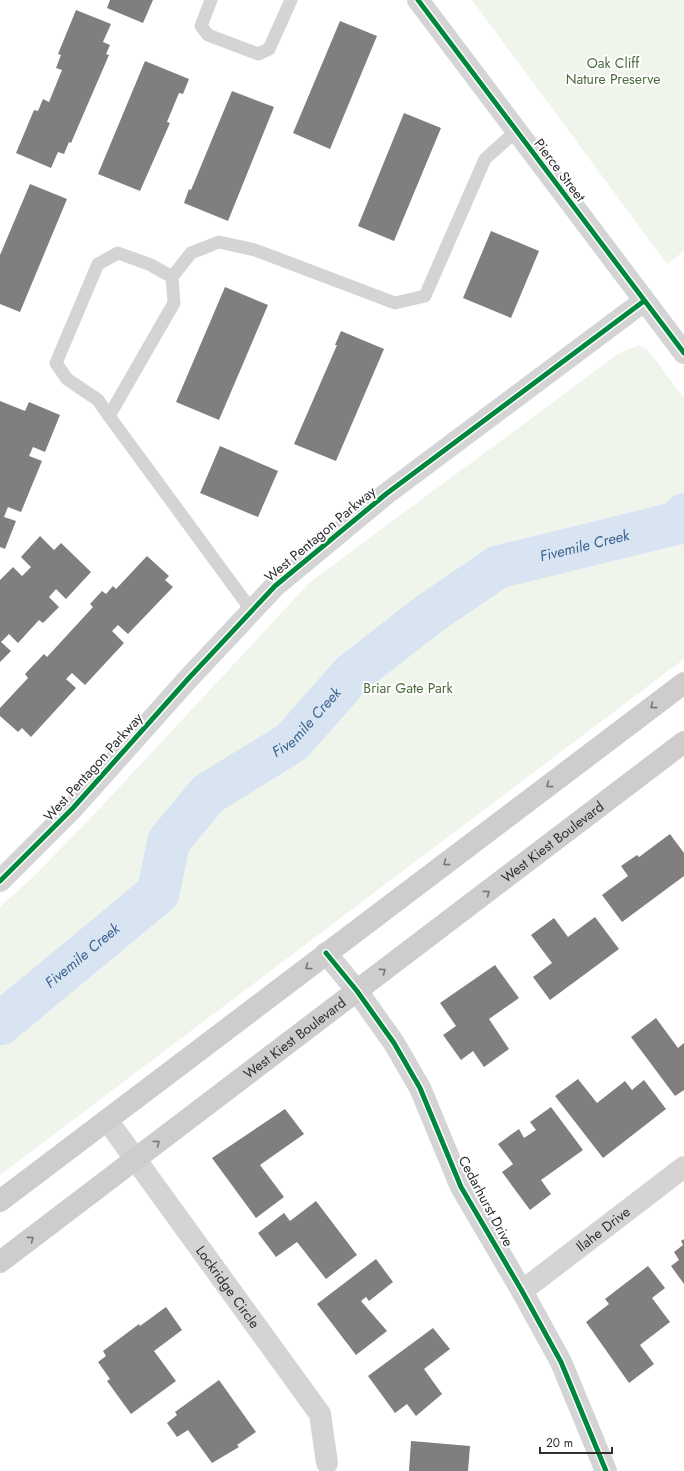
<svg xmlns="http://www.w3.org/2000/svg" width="684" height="1471" font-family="Jost,sans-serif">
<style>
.green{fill:#f0f5ec}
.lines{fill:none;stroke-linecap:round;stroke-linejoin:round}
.river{stroke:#d8e4f2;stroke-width:43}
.building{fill:#7f7f7f}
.service{stroke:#d4d4d4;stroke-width:13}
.minor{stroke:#d4d4d4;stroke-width:22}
.secondary{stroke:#cdcdcd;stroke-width:22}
.cycleway-casing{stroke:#fff;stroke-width:8}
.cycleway{stroke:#00873e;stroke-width:5}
.oneway{stroke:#767676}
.labels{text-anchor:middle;stroke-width:4;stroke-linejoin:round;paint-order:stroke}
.park-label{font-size:14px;fill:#4b6b3b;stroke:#fff}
.street-label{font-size:14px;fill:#2f2f2f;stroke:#fff}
.water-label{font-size:15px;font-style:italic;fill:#3b6492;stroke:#fff}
</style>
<rect width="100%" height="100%" fill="#fff"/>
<g class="green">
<polygon points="472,0 684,0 684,251 667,264"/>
<polygon points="638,345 648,350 684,398 684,659 0,1175 0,907 34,876 101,807 310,582 618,354"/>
</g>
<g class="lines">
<path class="river" id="s1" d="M0 1024 158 893 169 841 208 794 292 742 352 674 429 614 498 567 677 523 684 515"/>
</g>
<g class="building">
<polygon points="110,0 153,0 143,23 107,8"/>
<polygon points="76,10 111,24 103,42 110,45 106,54 109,55 71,143 69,142 64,154 58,152 51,168 16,153 34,110 38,111 43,99 49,102 62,70 56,68 61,55 58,54"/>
<polygon points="340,21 377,36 330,149 293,133"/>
<polygon points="145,61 189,79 183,94 179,93 167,122 170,123 140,191 98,174"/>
<polygon points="232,91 274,107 228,221 184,203 189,189 191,190"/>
<polygon points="404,113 441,128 394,241 358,226"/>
<polygon points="30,184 67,199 20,312 0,304 0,255"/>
<polygon points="491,231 539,251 511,318 463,298"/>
<polygon points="225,287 268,305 219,420 176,402"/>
<polygon points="341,331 384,349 336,461 294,444 337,345 335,345"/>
<polygon points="0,401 25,411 29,402 60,415 45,452 33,447 29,456 42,461 21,512 8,507 4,517 16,521 5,549 0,547"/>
<polygon points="220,446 278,471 258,517 200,493"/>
<polygon points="40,536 54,550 61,543 91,572 66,599 56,589 49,597 59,607 43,623 39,620 18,643 9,634 1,642 11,651 0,662 0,580 13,567 22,576 31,567 21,557"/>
<polygon points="147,556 169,576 165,580 173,587 128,634 118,625 112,631 124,643 85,685 72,673 66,679 76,688 31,737 22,728 18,732 0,716 0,708 28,678 25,674 44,654 47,657 93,607 90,604 102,591 106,594 113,586 116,589"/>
<polygon points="670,834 684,853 684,876 622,922 602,895 628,876 621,866 637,855 639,857"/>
<polygon points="595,917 619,949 550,1000 533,977 552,963 531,935 554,918 568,937"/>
<polygon points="495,965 519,998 489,1019 509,1049 484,1067 473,1051 461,1060 443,1035 456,1026 440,1003"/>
<polygon points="656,1018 678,1048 684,1043 684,1090 675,1096 631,1037"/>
<polygon points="578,1079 597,1103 625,1081 632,1090 644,1080 666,1109 603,1158 555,1096"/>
<polygon points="551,1107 583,1150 541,1180 551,1194 530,1210 502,1172 513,1164 498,1144 519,1129 524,1138 536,1130 530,1122"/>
<polygon points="285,1109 304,1134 260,1165 284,1197 256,1218 212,1158"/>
<polygon points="316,1201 357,1255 326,1279 297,1242 276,1257 258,1233 284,1213 290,1221"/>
<polygon points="684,1239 684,1284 671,1266 679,1260 674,1252 683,1245 681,1241"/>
<polygon points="376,1259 393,1282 369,1301 366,1297 361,1301 387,1331 356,1355 317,1304"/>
<polygon points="648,1266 665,1288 652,1298 670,1322 640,1345 654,1364 629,1383 586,1322 609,1304 605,1299"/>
<polygon points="166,1307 182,1330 154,1351 176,1381 131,1414 107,1381 110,1379 98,1362 106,1356 103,1351 139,1324 140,1326"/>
<polygon points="433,1328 450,1349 424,1369 442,1394 416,1416 407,1404 395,1413 368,1376"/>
<polygon points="219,1380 256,1432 237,1445 239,1447 212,1463 188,1430 177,1437 167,1423 177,1415 175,1412"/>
<polygon points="411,1441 470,1446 468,1471 409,1471"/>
</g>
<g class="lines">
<g class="service">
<polyline points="211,0 201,26 208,35 258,54 269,49 291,0"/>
<polyline points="172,277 191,253 219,242 255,250 395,303 425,296 485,159 516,131"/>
<polyline points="109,416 174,303 172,277 151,265 118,253 98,264 56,363 67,379 98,400 109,416 252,611"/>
</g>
<g class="minor">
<polyline points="418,0 684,353"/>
<polyline points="0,881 73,808 188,679 275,586 386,494 644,301"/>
<polyline points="326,953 357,991 394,1043 420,1088 461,1187 522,1291 561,1362 606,1471"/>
<path id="s2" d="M107 1120 320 1414 327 1463"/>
<path id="s3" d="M522 1291 684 1167"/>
</g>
<g class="secondary">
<polyline points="0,1201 684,683"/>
<path id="s4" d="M0 1262 684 742"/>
</g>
<g class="cycleway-casing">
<g id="cycleway">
<polyline points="418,0 684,353"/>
<polyline points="0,881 73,808 188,679 275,586 386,494 644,301"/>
<polyline points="326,953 357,991 394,1043 420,1088 461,1187 522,1291 561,1362 606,1471"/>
</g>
</g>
<use href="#cycleway" class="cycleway"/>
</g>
<defs><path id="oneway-chevron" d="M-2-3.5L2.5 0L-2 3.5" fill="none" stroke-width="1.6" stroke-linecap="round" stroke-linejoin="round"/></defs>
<g class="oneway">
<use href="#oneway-chevron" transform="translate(653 706) rotate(143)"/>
<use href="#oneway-chevron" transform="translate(549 785) rotate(143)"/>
<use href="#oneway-chevron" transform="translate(446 863) rotate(143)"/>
<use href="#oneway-chevron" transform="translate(487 893) rotate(-37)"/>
<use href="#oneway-chevron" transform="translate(308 967) rotate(143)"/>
<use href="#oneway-chevron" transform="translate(383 971) rotate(-37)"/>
<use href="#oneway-chevron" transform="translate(157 1143) rotate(-37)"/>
<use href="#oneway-chevron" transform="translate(31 1239) rotate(-37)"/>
</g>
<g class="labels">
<g class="park-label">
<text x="613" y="68">Oak Cliff<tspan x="613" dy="16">Nature Preserve</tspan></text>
<text x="408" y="693">Briar Gate Park</text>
</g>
<g class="street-label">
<text transform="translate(560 170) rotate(53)" y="5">Pierce Street</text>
<text transform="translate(320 534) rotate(-40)" y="5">West Pentagon Parkway</text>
<text transform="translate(93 767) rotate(-48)" y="5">West Pentagon Parkway</text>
<text dy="5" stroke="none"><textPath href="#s4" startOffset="694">West Kiest Boulevard</textPath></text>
<text dy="5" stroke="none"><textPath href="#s4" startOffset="370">West Kiest Boulevard</textPath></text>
<text transform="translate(486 1201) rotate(62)" y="5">Cedarhurst Drive</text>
<text dy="5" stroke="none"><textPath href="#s3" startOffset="102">Ilahe Drive</textPath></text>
<text dy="5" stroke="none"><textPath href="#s2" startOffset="206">Lockridge Circle</textPath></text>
</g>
<g class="water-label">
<text dy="5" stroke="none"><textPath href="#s1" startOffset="779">Fivemile Creek</textPath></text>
<text dy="5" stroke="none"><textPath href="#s1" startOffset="442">Fivemile Creek</textPath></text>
<text dy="5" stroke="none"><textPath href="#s1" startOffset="107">Fivemile Creek</textPath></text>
</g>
</g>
<path d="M540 1447v6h72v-6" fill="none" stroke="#2f2f2f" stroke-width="2"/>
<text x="546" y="1447" font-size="12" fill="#2f2f2f" stroke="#ffffff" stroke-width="3" paint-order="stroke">20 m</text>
</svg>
